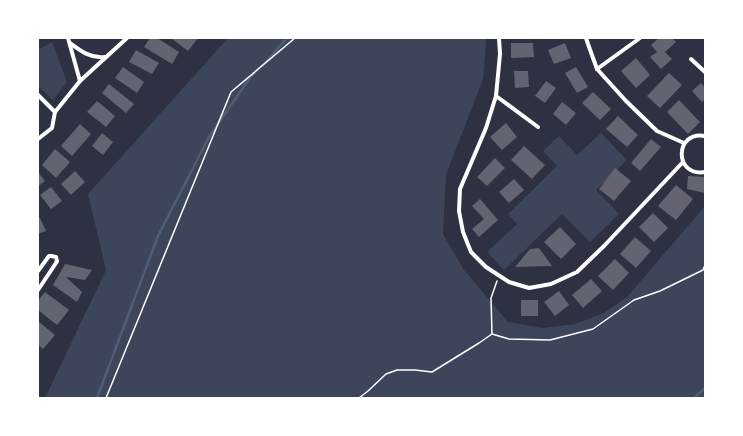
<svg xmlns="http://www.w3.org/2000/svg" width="743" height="436" font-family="'Archivo Narrow',sans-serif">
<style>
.green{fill:#3c4559}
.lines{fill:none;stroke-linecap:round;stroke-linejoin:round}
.stream{stroke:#4f5d75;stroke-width:2.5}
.building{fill:#626471}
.path{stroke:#fff;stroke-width:1.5}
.minor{stroke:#fff;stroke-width:4}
</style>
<rect width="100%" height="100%" fill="#2d3142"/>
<g class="green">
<polygon points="228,38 486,38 486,44 483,79 446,175 443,234 464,270 508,322 543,328 575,324 604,313 627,297 705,206 705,398 45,398 106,270 88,194"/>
<polygon points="52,42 67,82 53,100 38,86 38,50"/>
<polygon points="601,133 627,160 596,190 619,214 590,242 562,214 504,270 487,252 517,224 508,214 557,166 543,151 559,136 577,155"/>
</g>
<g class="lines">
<g class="stream">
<polyline points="262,66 287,38"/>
<polyline points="97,398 158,236 209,137 249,79 258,69"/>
<polyline points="694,398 705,388"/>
</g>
</g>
<g class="building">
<polygon points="150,38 157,38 179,52 172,64 144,47"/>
<polygon points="171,38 198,38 188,51"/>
<polygon points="659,38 672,38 676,42 665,52 672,59 661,69 650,57 657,52 651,45"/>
<polygon points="511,43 533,43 534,57 511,58"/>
<polygon points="565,43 571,58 554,64 548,50"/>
<polygon points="136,50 159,63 152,74 129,62"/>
<polygon points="636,58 650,75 636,88 621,71"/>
<polygon points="123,67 144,82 137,93 115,78"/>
<polygon points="576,67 588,87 577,93 565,73"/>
<polygon points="514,71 528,71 529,87 515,88"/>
<polygon points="669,73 682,85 660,108 647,96"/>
<polygon points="546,81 556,88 545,103 535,96"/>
<polygon points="701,83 705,88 705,99 702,102 692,91"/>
<polygon points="109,84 134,104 126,113 102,93"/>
<polygon points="593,92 611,109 600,120 582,103"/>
<polygon points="679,100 700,122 688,134 667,112"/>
<polygon points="97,101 115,116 106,127 87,112"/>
<polygon points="562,102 576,113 566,125 553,114"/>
<polygon points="618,116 638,135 627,147 606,129"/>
<polygon points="506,123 517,137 502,150 490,137"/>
<polygon points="80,124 91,134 72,156 61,146"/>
<polygon points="102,133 113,142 103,155 92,146"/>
<polygon points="651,139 661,147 640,171 631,163"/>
<polygon points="524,146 545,165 532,179 511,160"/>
<polygon points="55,149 70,162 56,178 42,165"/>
<polygon points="495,158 505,168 487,186 477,177"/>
<polygon points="615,168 631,181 614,201 599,189"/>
<polygon points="75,171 85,182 71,195 61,184"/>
<polygon points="38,172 45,181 38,186"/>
<polygon points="688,176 705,177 705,193 687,189"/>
<polygon points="514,179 524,190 509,203 499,192"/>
<polygon points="676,185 693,199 676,220 658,206"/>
<polygon points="51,187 62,201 51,209 40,195"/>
<polygon points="480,199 498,220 479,237 472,229 484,219 472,206"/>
<polygon points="653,213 668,228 654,242 639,227"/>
<polygon points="38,218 40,218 46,231 38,234"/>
<polygon points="560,227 576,244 561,259 544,242"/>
<polygon points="635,237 651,251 636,268 620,254"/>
<polygon points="539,248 552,266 515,267 530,249"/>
<polygon points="615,259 629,273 613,290 598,276"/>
<polygon points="65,264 92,270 85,280 66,277 82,292 77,302 53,285"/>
<polygon points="591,279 602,291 583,308 572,295"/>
<polygon points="559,291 569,305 555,316 544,302"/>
<polygon points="45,292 69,310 57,325 38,310 38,301"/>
<rect x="521" y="300" width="17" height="16"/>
<polygon points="38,321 55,335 43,349 38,345"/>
</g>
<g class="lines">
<g class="path">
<polyline points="492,334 509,339 550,340 593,329 634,300 660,291 703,270 705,265"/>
<polyline points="106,398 231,92 295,38"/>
<polyline points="359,398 368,391 386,374 397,370 415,370 432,372 479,343 492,334 491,298 497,281"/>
</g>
<g class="minor">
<polyline points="68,38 80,81"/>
<polyline points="499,38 500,54 496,96 486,128 460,189 459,211 463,232 471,252 486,267 509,282 529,288 551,284 577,272 604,246 683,162"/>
<polyline points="586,38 588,44 597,69 626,101 657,131 684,143"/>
<path d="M70 43C81 51 91 59 105 57"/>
<polyline points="691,59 705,72"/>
<polyline points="597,69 640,38"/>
<polyline points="38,95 55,112"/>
<polyline points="496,96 538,127"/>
<path d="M705 136C675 130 673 177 705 172"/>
<polyline points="38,139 52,128 55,112 80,81 127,38"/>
<polyline points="38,271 49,256 51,256 56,257 57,261 56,263 38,290"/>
</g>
</g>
<rect width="743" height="436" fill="none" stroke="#ffffff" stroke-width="78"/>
</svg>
